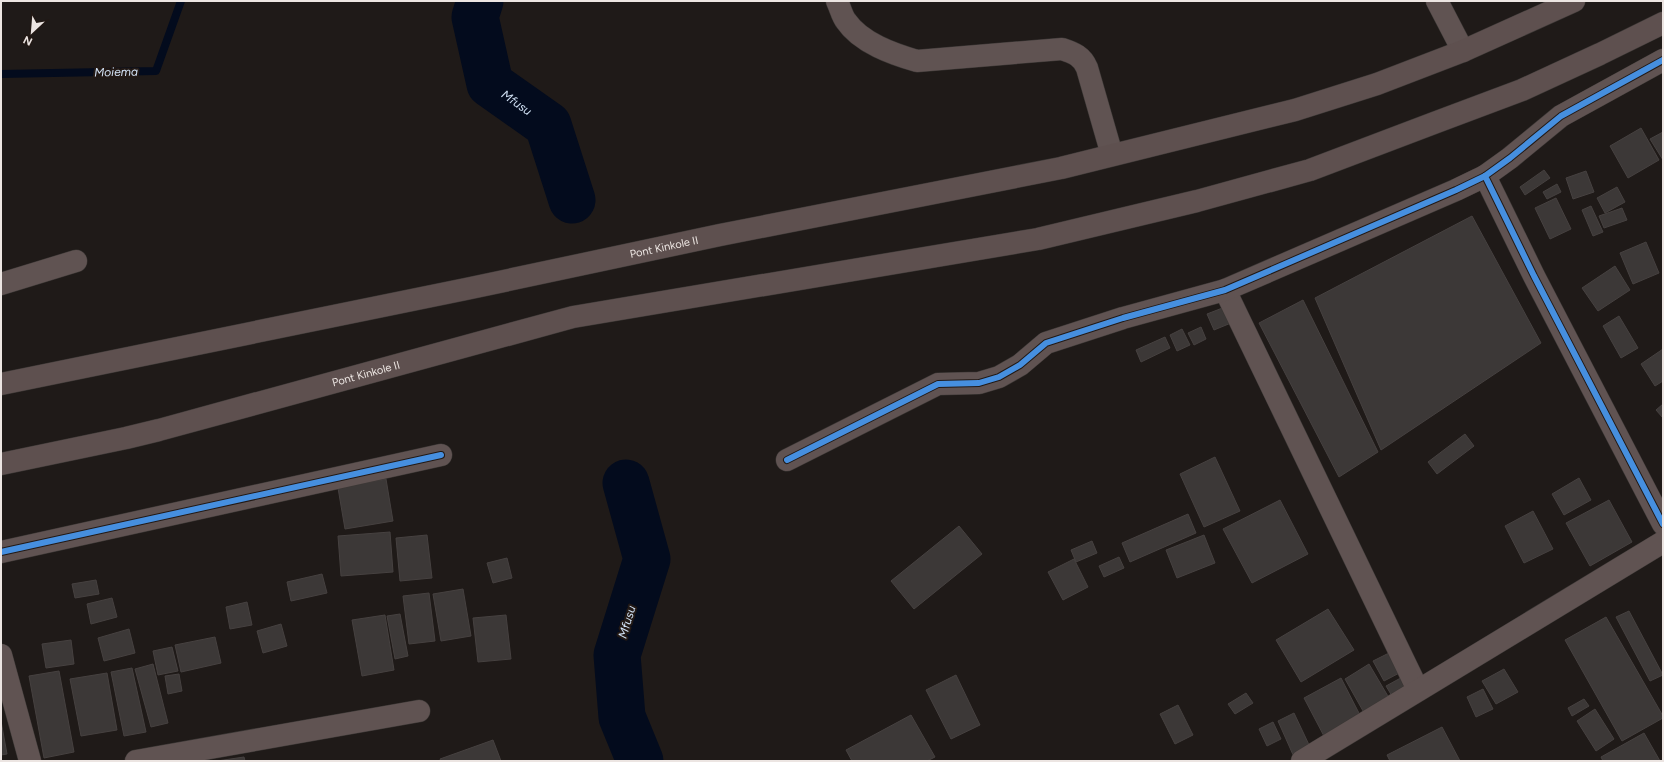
<svg xmlns="http://www.w3.org/2000/svg" width="1664" height="762" font-family="Figtree,sans-serif">
<style>
.lines{fill:none;stroke-linecap:round;stroke-linejoin:round}
.stream{stroke:#030b1d;stroke-width:8}
.river{stroke:#030b1d;stroke-width:47}
.building{fill:#3c3837;stroke:#464140}
.street-casing{stroke:#3b3735;stroke-width:23}
.highway-casing{stroke:#3b3735;stroke-width:23}
.street{stroke:#605352;stroke-width:22}
.highway{stroke:#5e504f;stroke-width:22}
.cycleway-casing{stroke:#221915;stroke-width:8}
.cycleway{stroke:#468fdf;stroke-width:6}
.labels{text-anchor:middle;stroke-width:4;stroke-linejoin:round;paint-order:stroke}
.street-label{font-size:11px;fill:#ece5e2;stroke:#221915}
.water-label{font-size:12px;font-style:italic;fill:#d2e2f5;stroke:#221915}
</style>
<rect width="100%" height="100%" fill="#1f1a18"/>
<g class="lines">
<polyline class="stream" points="1,74 156,71 181,1"/>
<g class="river">
<path id="s1" d="M480 1 475 17 490 84 548 125 572 200"/>
<polyline points="626,483 647,559 617,655 622,717 640,761"/>
</g>
</g>
<g class="building">
<polygon points="1641,128 1659,160 1628,178 1610,146"/>
<polygon points="1663,132 1663,160 1650,139"/>
<polygon points="1544,170 1550,178 1525,195 1520,187"/>
<polygon points="1586,171 1594,192 1573,199 1566,178"/>
<polygon points="1557,184 1561,192 1547,199 1543,192"/>
<polygon points="1617,187 1625,202 1605,213 1597,198"/>
<polygon points="1556,198 1571,229 1550,239 1535,208"/>
<polygon points="1591,206 1603,232 1593,236 1582,210"/>
<polygon points="1622,208 1627,220 1604,228 1599,216"/>
<polygon points="1472,216 1541,343 1381,450 1315,298"/>
<polygon points="1646,242 1659,273 1633,284 1620,253"/>
<polygon points="1615,266 1630,290 1598,311 1582,288"/>
<polygon points="1303,300 1378,452 1339,477 1259,323"/>
<polygon points="1225,307 1231,323 1214,330 1207,314"/>
<polygon points="1619,316 1638,348 1621,358 1603,326"/>
<polygon points="1201,327 1206,339 1194,345 1188,333"/>
<polygon points="1182,329 1190,345 1177,351 1170,335"/>
<polygon points="1165,337 1170,348 1141,362 1136,350"/>
<polygon points="1663,349 1663,381 1655,386 1641,364"/>
<polygon points="1663,404 1663,418 1656,410"/>
<polygon points="1465,434 1474,446 1437,474 1428,462"/>
<polygon points="1215,457 1240,511 1204,527 1180,474"/>
<polygon points="1579,478 1591,500 1564,515 1552,494"/>
<polygon points="386,479 393,521 345,529 338,488"/>
<polygon points="1280,500 1308,554 1252,583 1223,529"/>
<polygon points="1609,500 1632,542 1590,566 1566,523"/>
<polygon points="1533,511 1553,549 1524,563 1505,526"/>
<polygon points="1188,514 1196,533 1130,562 1122,543"/>
<polygon points="959,526 982,554 914,609 891,581"/>
<polygon points="390,532 393,572 341,576 338,536"/>
<polygon points="427,535 432,578 400,581 396,538"/>
<polygon points="1204,535 1215,563 1177,578 1166,550"/>
<polygon points="1092,541 1097,553 1076,562 1071,550"/>
<polygon points="1119,557 1124,568 1104,577 1099,566"/>
<polygon points="507,558 512,578 493,583 487,563"/>
<polygon points="1074,559 1088,587 1063,600 1048,572"/>
<polygon points="322,574 327,593 291,601 287,582"/>
<polygon points="96,580 99,594 75,598 72,584"/>
<polygon points="463,589 471,636 441,641 433,594"/>
<polygon points="429,593 435,641 409,644 403,596"/>
<polygon points="112,598 117,617 91,624 87,604"/>
<polygon points="247,602 252,625 230,629 226,607"/>
<polygon points="1328,609 1354,650 1301,682 1276,640"/>
<polygon points="1629,611 1663,675 1650,681 1616,617"/>
<polygon points="400,614 408,656 395,659 387,616"/>
<polygon points="385,615 394,670 362,676 352,620"/>
<polygon points="506,615 511,659 478,662 473,618"/>
<polygon points="1606,617 1663,716 1663,718 1622,741 1565,640"/>
<polygon points="281,624 287,646 263,653 257,631"/>
<polygon points="129,629 135,653 104,661 98,638"/>
<polygon points="215,637 221,663 181,672 175,645"/>
<polygon points="71,640 74,664 46,668 42,644"/>
<polygon points="172,647 178,671 158,675 153,651"/>
<polygon points="1397,649 1407,669 1384,681 1373,661"/>
<polygon points="153,664 168,723 151,727 135,669"/>
<polygon points="1369,664 1392,703 1367,718 1345,679"/>
<polygon points="132,668 146,732 124,736 111,672"/>
<polygon points="1504,669 1518,692 1496,704 1482,681"/>
<polygon points="59,671 74,752 44,758 29,676"/>
<polygon points="107,673 117,730 81,736 70,679"/>
<polygon points="179,674 182,691 168,694 165,676"/>
<polygon points="1408,674 1417,689 1395,701 1386,686"/>
<polygon points="956,675 980,725 951,739 926,690"/>
<polygon points="1341,678 1362,719 1325,738 1304,698"/>
<polygon points="1483,689 1493,709 1476,717 1467,697"/>
<polygon points="1246,693 1253,703 1235,714 1228,704"/>
<polygon points="1584,699 1589,706 1572,716 1568,708"/>
<polygon points="1178,705 1193,735 1175,744 1160,714"/>
<polygon points="1595,709 1614,739 1596,751 1577,721"/>
<polygon points="1294,713 1311,749 1294,757 1278,721"/>
<polygon points="911,715 935,757 927,761 852,761 846,750"/>
<polygon points="1,721 7,754 1,755"/>
<polygon points="1273,722 1281,739 1267,746 1259,729"/>
<polygon points="1442,727 1460,761 1390,761 1387,755"/>
<polygon points="1644,733 1660,761 1603,761 1601,757"/>
<polygon points="493,740 501,761 441,761 440,759"/>
<polygon points="244,757 245,761 217,761"/>
</g>
<g class="lines">
<g class="street-casing">
<g id="street">
<path d="M837 1C840 7 842 16 846 21 861 43 893 54 917 61L1062 49C1074 53 1082 56 1087 68L1112 155"/>
<polyline points="1437,1 1463,51"/>
<polyline points="1663,60 1561,116 1510,158 1485,176 1534,276 1663,524"/>
<polyline points="1,284 76,261"/>
<polyline points="1225,290 1418,690"/>
<polyline points="787,460 938,384 979,383 999,377 1020,365 1046,343 1123,318 1225,290 1456,190 1485,176"/>
<polyline points="1,552 441,455"/>
<polyline points="1,655 30,761"/>
<polyline points="136,761 419,711"/>
<polyline points="1302,761 1663,542"/>
</g>
</g>
<g class="highway-casing">
<g id="highway">
<path id="s2" d="M1 384 466 289 720 235 1061 168 1295 110 1377 84 1463 51 1574 1"/>
<path id="s3" d="M1 464 126 438 159 430 573 317 1038 239 1197 201 1310 170 1434 123 1522 90 1600 54 1663 23"/>
</g>
</g>
<use href="#street" class="street"/>
<use href="#highway" class="highway"/>
<g class="cycleway-casing">
<g id="cycleway">
<polyline points="1663,60 1561,116 1510,158 1485,176 1534,276 1663,524"/>
<polyline points="787,460 938,384 979,383 999,377 1020,365 1046,343 1123,318 1225,290 1456,190 1485,176"/>
<polyline points="1,552 441,455"/>
</g>
</g>
<use href="#cycleway" class="cycleway"/>
</g>
<g class="labels">
<g class="street-label">
<text dy="4" stroke="none"><textPath href="#s2" startOffset="677">Pont Kinkole II</textPath></text>
<text dy="4" stroke="none"><textPath href="#s3" startOffset="376">Pont Kinkole II</textPath></text>
</g>
<g class="water-label">
<text transform="translate(116 72) rotate(-1)" y="4">Moiema</text>
<text dy="4" stroke="none"><textPath href="#s1" startOffset="118">Mfusu</textPath></text>
<text transform="translate(627 622) rotate(-73)" y="4">Mfusu</text>
</g>
</g>
<rect width="1664" height="762" fill="none" stroke="#ece5e2" stroke-width="4"/>
<g transform="translate(32 32) rotate(206)" stroke="#221915" stroke-width="3" paint-order="stroke">
<path d="M0-3L7 15L0 10L-7 15Z" fill="#ece5e2"/>
<text y="-6" font-size="11" font-weight="bold" text-anchor="middle" fill="#ece5e2">N</text>
</g>
</svg>
